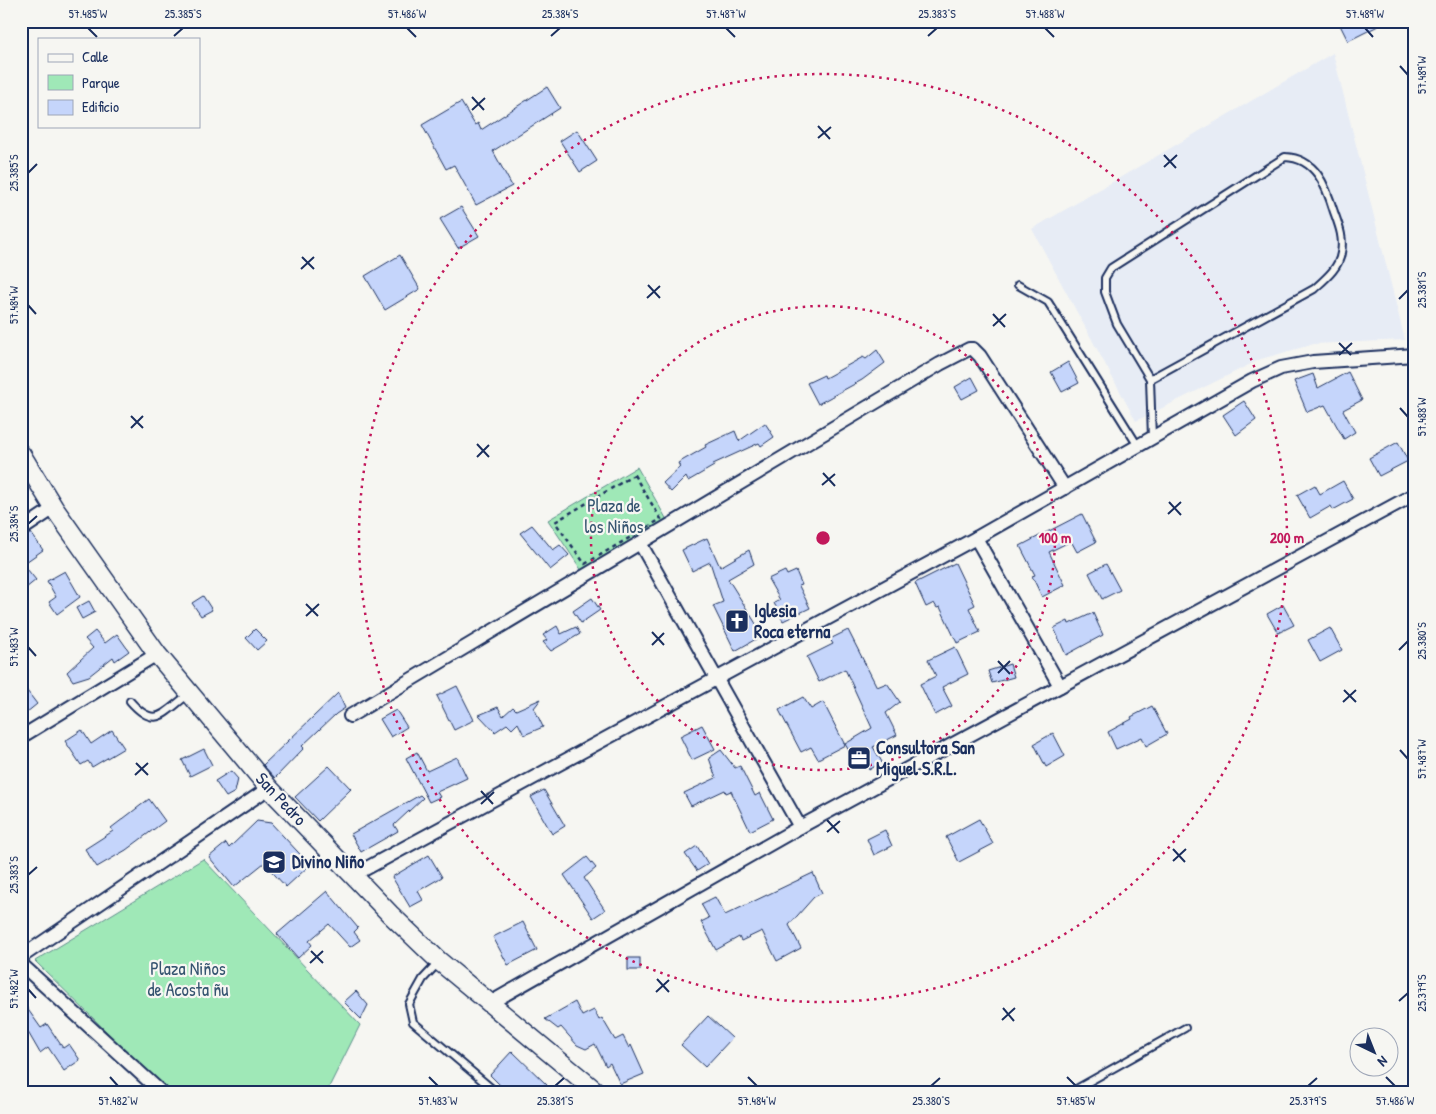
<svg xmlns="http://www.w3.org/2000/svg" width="1436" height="1114" font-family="'Patrick Hand',sans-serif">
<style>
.built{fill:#e7ecf5}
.green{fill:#9fe8b7;stroke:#5d8c8a}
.building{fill:#c5d5fb;stroke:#1b2f5e}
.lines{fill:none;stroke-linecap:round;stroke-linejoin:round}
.lane-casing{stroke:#1b2f5e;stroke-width:10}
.street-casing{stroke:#1b2f5e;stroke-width:16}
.secondary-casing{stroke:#1b2f5e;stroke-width:21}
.path{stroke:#1b2f5e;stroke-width:2.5;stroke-dasharray:4 4;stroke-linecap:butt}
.lane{stroke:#f6f6f2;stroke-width:6}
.street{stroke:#f6f6f2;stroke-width:12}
.secondary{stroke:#f6f6f2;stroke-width:18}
.ticks{fill:none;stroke:#1b2f5e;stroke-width:2}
.ring{fill:none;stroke:#c2185b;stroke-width:2.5;stroke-dasharray:2.5 5}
.labels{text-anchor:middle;stroke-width:4.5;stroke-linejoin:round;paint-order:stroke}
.park-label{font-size:18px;fill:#355470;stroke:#f6f6f2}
.poi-label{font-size:18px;font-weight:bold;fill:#1b2f5e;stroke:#f6f6f2;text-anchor:start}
.street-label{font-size:18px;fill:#1b2f5e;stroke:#f6f6f2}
.centre{fill:#c2185b;stroke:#f6f6f2;stroke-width:2.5}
.ring-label{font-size:15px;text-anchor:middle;font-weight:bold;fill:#c2185b;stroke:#f6f6f2;stroke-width:4.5;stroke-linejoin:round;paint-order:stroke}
.neatline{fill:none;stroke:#1b2f5e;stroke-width:2}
.ticks-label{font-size:12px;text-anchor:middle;fill:#1b2f5e}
</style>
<rect width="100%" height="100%" fill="#f6f6f2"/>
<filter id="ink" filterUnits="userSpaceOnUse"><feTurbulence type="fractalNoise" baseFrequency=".02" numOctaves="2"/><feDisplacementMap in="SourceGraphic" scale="10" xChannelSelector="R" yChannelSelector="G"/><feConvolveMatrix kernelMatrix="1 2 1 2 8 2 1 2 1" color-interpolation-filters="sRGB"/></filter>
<g filter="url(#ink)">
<polygon class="built" points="1333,53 1405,340 1314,344 1261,359 1136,421 1032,229"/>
<g class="green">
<polygon points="637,467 667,520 582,571 548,520"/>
<polygon points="203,859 360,1025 326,1093 169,1093 35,961"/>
</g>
<g class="building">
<polygon points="1338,21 1388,21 1348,41"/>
<polygon points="547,87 560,108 493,151 512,186 476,205 454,165 446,169 422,125 461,102 475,125 478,123 481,130"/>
<polygon points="577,130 597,161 580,172 560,141"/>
<polygon points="461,207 479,236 458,248 440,219"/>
<polygon points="400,255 420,289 385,310 365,276"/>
<polygon points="877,350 885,363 862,380 818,404 807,383 824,375 825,378 863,357 866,359"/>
<polygon points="1068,362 1079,383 1062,392 1051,372"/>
<polygon points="1348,372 1362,400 1343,410 1355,432 1344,439 1325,405 1307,412 1294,381 1313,374 1318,388"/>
<polygon points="972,377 979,390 962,399 955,387"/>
<polygon points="1244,401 1256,420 1236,435 1223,415"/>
<polygon points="765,423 774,437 761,446 759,443 713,464 714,466 688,481 686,477 671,492 663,483 680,467 678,463 706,447 705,445 735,431 739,441"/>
<polygon points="1398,442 1408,461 1379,476 1369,458"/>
<polygon points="1343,481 1353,499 1333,510 1331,506 1310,518 1297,495 1315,485 1320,494"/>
<polygon points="1082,514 1096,542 1077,552 1071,541 1049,552 1065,585 1042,597 1032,576 1035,575 1020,546"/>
<polygon points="532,525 553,550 560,545 569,555 550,570 520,533"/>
<polygon points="31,533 43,550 23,564 36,580 21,592 21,539"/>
<polygon points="707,538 720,567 749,550 754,564 728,579 763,635 735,651 713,606 723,602 710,562 692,571 682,550"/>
<polygon points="955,563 975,605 969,608 980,632 957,643 940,607 937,608 934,603 926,607 915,583"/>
<polygon points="1106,564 1120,590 1102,599 1089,573"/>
<polygon points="65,571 80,597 57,614 49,602 56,597 47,581"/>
<polygon points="785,571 787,575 796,571 802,585 799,586 810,608 783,621 774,603 780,600 768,579"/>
<polygon points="203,596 212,610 201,616 192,603"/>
<polygon points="592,598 600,610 581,623 573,611"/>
<polygon points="89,601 95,612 82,619 76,608"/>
<polygon points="1283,605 1294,625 1278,633 1267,614"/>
<polygon points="1093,613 1103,635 1066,655 1054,628 1068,621 1069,624"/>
<polygon points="557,626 561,634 576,627 580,634 551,651 543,642 547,640 543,635"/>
<polygon points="1330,628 1342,650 1320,662 1308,640"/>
<polygon points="255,629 267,641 257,650 246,638"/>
<polygon points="848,630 877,687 887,683 900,702 886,713 897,735 873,747 882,762 869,770 866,764 859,768 845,744 872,728 845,669 819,682 807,657 833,644 830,639"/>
<polygon points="95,631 105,643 117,634 129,651 115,661 113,657 89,676 73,681 67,672 93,648 85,639"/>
<polygon points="955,647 968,674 942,687 952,706 935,715 920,684 936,676 928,660"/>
<polygon points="1010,664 1014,677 992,683 988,671"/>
<polygon points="21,683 37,704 21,717"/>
<polygon points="457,686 474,720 454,730 437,696"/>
<polygon points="338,693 345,708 336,714 302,746 304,748 275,778 263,765"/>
<polygon points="803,697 811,709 823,702 845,745 818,759 811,747 801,752 779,710"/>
<polygon points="541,699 534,708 543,727 524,735 518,723 512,729 507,724 495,732 479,715 498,707 503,716 513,707 516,710"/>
<polygon points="1152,706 1167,734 1146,746 1142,737 1116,749 1108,732 1132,719 1131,717"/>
<polygon points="396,710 407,727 391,737 380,719"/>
<polygon points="702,725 715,749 692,760 680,736"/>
<polygon points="82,730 91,744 112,730 124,748 92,767 88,761 81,765 65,741"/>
<polygon points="1053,733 1065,756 1046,767 1034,744"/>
<polygon points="204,749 212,765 190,776 182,760"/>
<polygon points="721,750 735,768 740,766 755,796 760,793 773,819 750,831 731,791 726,793 725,790 691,806 684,793 716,778 709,758"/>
<polygon points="417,752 427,771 457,757 467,778 437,792 440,797 429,802 406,758"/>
<polygon points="329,766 351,789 318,821 295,797"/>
<polygon points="231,771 238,779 235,792 226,797 215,781"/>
<polygon points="544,790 565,826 552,834 531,797"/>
<polygon points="420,795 423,798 394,825 398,831 361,852 351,834"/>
<polygon points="149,799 165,821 126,850 97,867 85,849 113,831 111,828"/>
<polygon points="979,819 993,844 959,862 946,837"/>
<polygon points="257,821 271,823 310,865 286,887 264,863 234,887 209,857 226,843 229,848"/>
<polygon points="885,830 892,846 874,855 867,839"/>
<polygon points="697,846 708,864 697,871 685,854"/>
<polygon points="429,855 442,877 418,891 423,900 410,907 392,877"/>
<polygon points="587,857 596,868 584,878 605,910 593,918 564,875"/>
<polygon points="813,873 822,893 814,897 789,925 801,948 777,961 762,931 741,941 739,937 716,950 701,922 709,918 701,904 715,897 725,915"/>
<polygon points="327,891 358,928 354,932 360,940 350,947 329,924 309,941 312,945 298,958 277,934"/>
<polygon points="523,922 537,950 508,965 493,937"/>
<rect x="628" y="958" width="12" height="12"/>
<polygon points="356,991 368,1005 361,1019 344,1002"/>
<polygon points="575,1002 582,1016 594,1010 599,1020 602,1018 615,1040 623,1036 629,1048 631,1045 644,1074 620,1084 610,1063 606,1066 595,1044 586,1049 577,1045 561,1027 558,1029 545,1019"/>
<polygon points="24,1004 41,1028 47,1024 63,1048 69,1044 80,1060 64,1071 48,1047 40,1053 21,1020 21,1006"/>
<polygon points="708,1016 732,1038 705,1067 681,1045"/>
<polygon points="512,1051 547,1085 546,1086 552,1093 508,1093 490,1075"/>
</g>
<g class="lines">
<g class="lane-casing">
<g id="lane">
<polyline points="1018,285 1048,302 1138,446"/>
<path d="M1150 379 1314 289C1325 279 1339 268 1341 253 1344 238 1339 226 1334 212 1326 186 1316 158 1285 157L1111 268 1105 278V292L1117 324 1150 379 1152 438"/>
<path d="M130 701C156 731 164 712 189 694"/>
<polyline points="438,963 423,979 409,1004 413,1022 497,1093"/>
<polyline points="1069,1093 1185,1028"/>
</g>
</g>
<g class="street-casing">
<g id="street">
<polyline points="21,530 54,508"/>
<polyline points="976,538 1060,686"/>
<polyline points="640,543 800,827"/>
<polyline points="350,716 940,364 969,349 973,349 980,356 1065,488"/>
<polyline points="21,737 157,654"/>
<polyline points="354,875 976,538 1252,381 1281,368 1313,362 1415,355"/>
<polyline points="21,957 269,788"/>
<polyline points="21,964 162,1093"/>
<polyline points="490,1003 800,827 1415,494"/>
</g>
</g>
<g class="secondary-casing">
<polyline id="secondary" points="21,454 54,508 157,654 269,788 390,914 439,961 598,1093"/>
</g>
<polygon class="path" points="634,475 661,519 585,564 555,522"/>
<use href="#lane" class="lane"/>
<use href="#street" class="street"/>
<use href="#secondary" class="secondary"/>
</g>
</g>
<path class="ticks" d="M88 28 97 37M407 28 416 37M726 28 735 37M1045 28 1054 37M1365 28 1373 37M174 36 183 28M551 36 560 28M928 36 937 28M1400 66 1408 75M472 97 484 110M472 110 485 98M818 126 830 139M818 138 831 127M1164 155 1176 168M1164 167 1177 155M28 173 37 164M302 257 314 269M301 269 314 257M648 285 660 298M647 298 660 286M1399 299 1408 290M28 305 36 314M993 314 1005 327M993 326 1006 314M1339 343 1351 355M1339 355 1352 343M1400 408 1408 417M131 416 143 428M131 428 143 416M477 444 489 457M477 457 489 445M823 473 835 486M822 485 835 474M1169 502 1181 515M1168 514 1181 502M28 524 37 516M306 604 318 616M306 616 319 604M652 632 664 645M652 645 664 633M28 647 36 656M1399 650 1408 641M998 661 1010 674M998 673 1010 661M1344 690 1356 702M1343 702 1356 690M1400 750 1408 759M136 763 148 775M135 775 148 763M481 791 493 804M481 804 494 792M827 820 839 833M827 832 840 821M1173 849 1185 862M1173 861 1186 849M28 875 37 867M311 951 323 963M310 963 323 951M657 979 669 992M28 989 36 998M656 992 669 980M1399 1001 1408 993M1003 1008 1014 1021M1002 1020 1015 1008M110 1077 118 1086M429 1077 438 1086M748 1077 757 1086M1067 1077 1076 1086M1386 1077 1395 1086M555 1086 564 1078M931 1086 940 1078M1308 1086 1317 1078"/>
<g class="ring">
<circle cx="823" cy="538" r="232"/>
<circle cx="823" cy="538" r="464"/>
</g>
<defs>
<g id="church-square" transform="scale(1.25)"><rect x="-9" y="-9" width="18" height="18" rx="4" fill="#1b2f5e" stroke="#f6f6f2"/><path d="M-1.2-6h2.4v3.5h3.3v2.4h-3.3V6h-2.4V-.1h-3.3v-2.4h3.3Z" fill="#fff"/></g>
<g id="office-square" transform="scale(1.25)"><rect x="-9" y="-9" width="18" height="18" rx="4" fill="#1b2f5e" stroke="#f6f6f2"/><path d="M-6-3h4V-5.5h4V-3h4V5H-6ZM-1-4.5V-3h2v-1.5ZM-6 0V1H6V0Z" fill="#fff"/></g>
<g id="school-square" transform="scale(1.25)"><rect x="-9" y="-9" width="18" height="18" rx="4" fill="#1b2f5e" stroke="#f6f6f2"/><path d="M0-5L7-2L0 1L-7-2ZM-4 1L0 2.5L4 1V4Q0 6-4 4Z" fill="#fff"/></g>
</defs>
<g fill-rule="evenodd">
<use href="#church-square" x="737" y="621"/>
<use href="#office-square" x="859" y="758"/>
<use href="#school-square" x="274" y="862"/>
</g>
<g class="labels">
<g class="park-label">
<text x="614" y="512">Plaza de<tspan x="614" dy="21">los Niños</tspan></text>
<text x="188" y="975">Plaza Niños<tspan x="188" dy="21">de Acosta ñu</tspan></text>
</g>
<g class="poi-label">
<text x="754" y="617">Iglesia<tspan x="754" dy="21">Roca eterna</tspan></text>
<text x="876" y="754">Consultora San<tspan x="876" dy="21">Miguel S.R.L.</tspan></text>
<text x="292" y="868">Divino Niño</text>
</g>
<g class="street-label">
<text transform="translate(281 799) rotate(47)" y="6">San Pedro</text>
</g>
</g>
<circle cx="823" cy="538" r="8" class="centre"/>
<g class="ring-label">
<text x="1055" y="543">100 m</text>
<text x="1287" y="543">200 m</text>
</g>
<rect width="1436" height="1114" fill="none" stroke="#f6f6f2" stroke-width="55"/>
<rect x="38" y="38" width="162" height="90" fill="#f6f6f2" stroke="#9ea6b7"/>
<rect x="48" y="54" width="25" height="8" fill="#f6f6f2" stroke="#9ea6b7"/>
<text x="82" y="62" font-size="15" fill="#1b2f5e">Calle</text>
<rect x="48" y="75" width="25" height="15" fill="#9fe8b7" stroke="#9ea6b7"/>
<text x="82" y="88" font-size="15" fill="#1b2f5e">Parque</text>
<rect x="48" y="100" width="25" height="15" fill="#c5d5fb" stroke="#9ea6b7"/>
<text x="82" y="112" font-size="15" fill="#1b2f5e">Edificio</text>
<g transform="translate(1374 1052) rotate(137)"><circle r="24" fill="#f6f6f2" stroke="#9ea6b7"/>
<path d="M0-4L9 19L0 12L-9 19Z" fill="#1b2f5e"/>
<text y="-8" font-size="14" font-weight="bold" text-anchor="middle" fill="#1b2f5e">N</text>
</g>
<rect x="28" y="28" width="1380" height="1058" class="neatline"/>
<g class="ticks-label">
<text x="88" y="18">57.485°W</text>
<text x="183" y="18">25.385°S</text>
<text x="407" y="18">57.486°W</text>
<text x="560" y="18">25.384°S</text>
<text x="726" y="18">57.487°W</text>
<text x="937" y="18">25.383°S</text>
<text x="1045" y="18">57.488°W</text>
<text x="1365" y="18">57.489°W</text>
<text transform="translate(1422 75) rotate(-90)" y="4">57.489°W</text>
<text transform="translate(14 173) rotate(-90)" y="4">25.385°S</text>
<text transform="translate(1422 290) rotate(-90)" y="4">25.381°S</text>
<text transform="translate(14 305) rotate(-90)" y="4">57.484°W</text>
<text transform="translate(1422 417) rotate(-90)" y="4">57.488°W</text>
<text transform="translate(14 524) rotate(-90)" y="4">25.384°S</text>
<text transform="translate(1422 641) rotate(-90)" y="4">25.380°S</text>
<text transform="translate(14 647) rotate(-90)" y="4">57.483°W</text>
<text transform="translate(1422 759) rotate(-90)" y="4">57.487°W</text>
<text transform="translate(14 875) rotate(-90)" y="4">25.383°S</text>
<text transform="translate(14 989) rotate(-90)" y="4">57.482°W</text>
<text transform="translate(1422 993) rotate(-90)" y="4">25.379°S</text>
<text x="118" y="1105">57.482°W</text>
<text x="438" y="1105">57.483°W</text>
<text x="555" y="1105">25.381°S</text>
<text x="757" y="1105">57.484°W</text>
<text x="931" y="1105">25.380°S</text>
<text x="1076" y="1105">57.485°W</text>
<text x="1308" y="1105">25.379°S</text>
<text x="1395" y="1105">57.486°W</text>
</g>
</svg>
